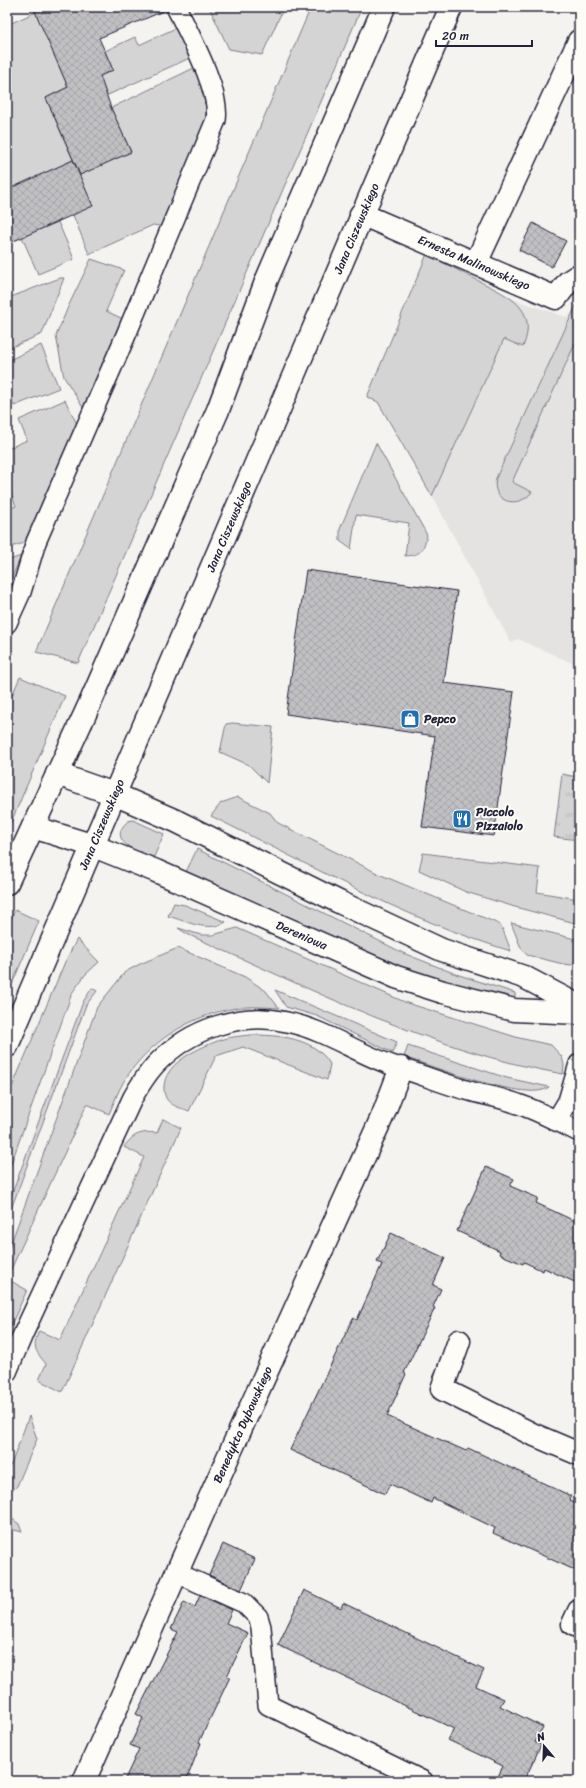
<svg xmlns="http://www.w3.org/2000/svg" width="586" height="1788" font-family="Sriracha,sans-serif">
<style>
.built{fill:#e4e3e2}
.grass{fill:#d5d4d5;stroke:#7c7b88}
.park{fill:url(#park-tufts);stroke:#7c7b88}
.building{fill:url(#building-cross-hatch);stroke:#22223b}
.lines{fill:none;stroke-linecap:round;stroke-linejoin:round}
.service-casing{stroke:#22223b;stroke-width:22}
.minor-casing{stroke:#22223b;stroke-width:25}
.tertiary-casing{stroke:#22223b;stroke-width:25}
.service{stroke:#fdfcf7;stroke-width:19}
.minor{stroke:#fdfcf7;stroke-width:22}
.tertiary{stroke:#fdfcf7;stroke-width:22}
.labels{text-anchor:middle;stroke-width:4;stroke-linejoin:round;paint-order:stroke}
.street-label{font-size:12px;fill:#22223b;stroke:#fdfcf7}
.poi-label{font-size:12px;font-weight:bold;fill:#22223b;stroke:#fdfcf7;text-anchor:start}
</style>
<defs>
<pattern id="park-tufts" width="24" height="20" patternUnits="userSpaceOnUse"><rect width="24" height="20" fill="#d5d4d5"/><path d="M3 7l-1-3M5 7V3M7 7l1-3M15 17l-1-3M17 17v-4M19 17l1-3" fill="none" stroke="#b7b6b8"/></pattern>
<pattern id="building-cross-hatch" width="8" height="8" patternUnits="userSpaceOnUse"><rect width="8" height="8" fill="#c0bfc2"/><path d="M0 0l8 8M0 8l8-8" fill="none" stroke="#a5a4a8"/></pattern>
</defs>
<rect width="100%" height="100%" fill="#f4f3ef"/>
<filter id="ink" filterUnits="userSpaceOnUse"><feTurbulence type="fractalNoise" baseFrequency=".025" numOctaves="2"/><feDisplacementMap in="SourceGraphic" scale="8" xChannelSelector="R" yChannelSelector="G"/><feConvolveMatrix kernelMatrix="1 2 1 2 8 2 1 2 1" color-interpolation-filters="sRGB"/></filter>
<g filter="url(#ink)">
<polygon class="built" points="427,254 513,299 569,318 579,299 579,666 518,639 511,643 432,496 378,402 367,397"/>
<g class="grass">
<polygon points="209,7 284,7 262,55 229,49"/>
<polygon points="311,7 362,7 78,663 36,652"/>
<polygon points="36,12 68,87 46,98 73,160 7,190 7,25"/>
<polygon points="178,27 192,57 99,99 91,80 113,70 105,51 135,37 139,45"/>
<polygon points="196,67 206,107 205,127 165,227 153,225 89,254 73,215 79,175 131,152 111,108"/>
<polygon points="58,222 74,259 38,274 22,237"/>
<path d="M427 254C444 263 461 272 479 281 508 296 539 307 523 347L504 339 432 496 378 402 367 397Z"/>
<polygon points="91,259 124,270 106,311 123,319 84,409 64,377 56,336 68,307"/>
<polygon points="60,278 64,278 42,334 7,349 7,295 11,297"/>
<path d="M579 299V335L512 482 532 492C518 510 490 502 496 478Z"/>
<polygon points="41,345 59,388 14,406 7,390 7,361"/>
<polygon points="65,400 78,426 35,540 7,548 7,510 16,506 7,483 7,449 27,440 19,420"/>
<path d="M376 443 427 535C423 551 421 555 405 556L409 523 356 515 351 549 340 541V529Z"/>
<polygon points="21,556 7,589 7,561"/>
<polygon points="20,677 65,696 7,832 7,707"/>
<polygon points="232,723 273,727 267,783 249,765 220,752 226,724"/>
<path d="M238 797 270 813 278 823 381 875 499 924 503 930 511 951C407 920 308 864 211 816L221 803Z"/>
<path d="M133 820 164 834 153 859C139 852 105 841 128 821Z"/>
<polygon points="197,849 403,953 456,974 515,993 515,998 514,999 466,988 402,967 185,874"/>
<polygon points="423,853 540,868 537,892 578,899 579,890 579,924 515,907 466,892 419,870"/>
<path d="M174 903 185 905 226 922C208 933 186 921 168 916Z"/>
<polygon points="15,910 39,921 7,996 7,928"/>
<polygon points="511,923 579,940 579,960 571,965 563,964 527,955 521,948"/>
<path d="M178 928 201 935H213L237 928 407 1003 519 1038 551 1045 562 1057 564 1065 563 1074C434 1052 306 987 187 934Z"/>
<polygon points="77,939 99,962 85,975 72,993 7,1175 7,1099 65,962"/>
<path d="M178 948 245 977 266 991 279 1008C264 1007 250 1006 236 1008 191 1015 148 1042 124 1081 118 1091 114 1103 109 1114L87 1104 7 1278V1254L97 1007 125 972 140 964Z"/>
<polygon points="92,988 97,991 86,1005 7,1220 7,1207 83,1002"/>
<polygon points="275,990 397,1042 393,1053 317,1016 286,1007"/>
<path d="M250 1035C278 1035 314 1037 330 1064L327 1080 243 1047 216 1056 189 1111C175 1106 163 1104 164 1086 166 1061 201 1047 223 1039 231 1037 241 1036 250 1035Z"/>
<path d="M408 1046 507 1078 549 1087C531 1104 429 1065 404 1057Z"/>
<path d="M163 1119 181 1128 62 1392 39 1380 46 1364C35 1350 32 1348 39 1331L60 1340 144 1157 124 1147C133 1134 141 1131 157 1133Z"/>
<polygon points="7,1279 27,1290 7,1334"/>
<polygon points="29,1416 37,1439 17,1486 14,1489 7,1485 7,1464 11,1465"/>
<polygon points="7,1515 19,1524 22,1532 7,1528"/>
</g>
<polygon class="park" points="562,774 577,777 579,781 579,840 554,837"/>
<g class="building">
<polygon points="33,7 165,7 166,10 99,38 113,70 100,76 111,108 131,152 80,175 46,98 68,87"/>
<polygon points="73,160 93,206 7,244 7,190"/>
<polygon points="533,223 566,241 552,267 519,250"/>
<polygon points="306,570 457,591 444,683 514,692 494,836 422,827 435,736 286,714"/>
<polygon points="486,1167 514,1179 510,1186 538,1198 536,1203 579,1223 579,1284 544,1268 543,1271 524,1262 523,1264 499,1254 500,1251 457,1231"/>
<polygon points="391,1233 445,1258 433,1285 441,1289 433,1307 435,1308 404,1373 406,1374 387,1416 466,1451 468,1448 571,1496 570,1500 579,1504 579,1572 493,1533 495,1528 433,1498 431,1503 390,1484 385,1494 290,1450 353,1318 357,1320 382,1264 377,1262"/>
<polygon points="223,1544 255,1559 241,1590 209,1575"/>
<polygon points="304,1590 341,1608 343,1603 484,1670 476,1686 504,1699 500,1706 543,1727 535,1742 541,1745 524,1781 496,1781 503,1766 448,1740 454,1729 278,1645"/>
<polygon points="200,1595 232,1610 226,1623 248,1633 227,1676 230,1677 199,1742 201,1743 186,1781 124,1781 139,1749 130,1745 143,1718 136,1714 178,1632 171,1629 184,1602 195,1607"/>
</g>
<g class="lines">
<g class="service-casing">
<g id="service">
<path d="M7 623 21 592 36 542 126 335 216 120C221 91 189 34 176 7"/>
<polyline points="556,1121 568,1101 579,1064"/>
<path d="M7 1372 24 1332 133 1097C140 1085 147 1073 157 1063 190 1029 241 1011 287 1022 326 1030 359 1055 397 1067 420 1074 442 1083 466 1090 483 1095 502 1098 518 1104 539 1111 559 1122 579 1132"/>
<polyline points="177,1573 244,1603 258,1617 261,1627 268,1705 423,1781"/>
</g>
</g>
<g class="minor-casing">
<g id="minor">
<path id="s1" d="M361 214 556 298 568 282 579 275"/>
<polyline points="476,263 579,41"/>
<polyline points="57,774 114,794 176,821 339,902 442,950 524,977 579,1006"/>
<path id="s2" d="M33 827 91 845 156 871 396 977 443 992 514 1010 579 1013"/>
<polyline points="459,1341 442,1389 532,1434 579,1454"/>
<polyline points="579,1611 573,1624 579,1627"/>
<path id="s3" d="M84 1781 228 1457 383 1115 401 1068"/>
</g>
</g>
<g class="tertiary-casing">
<g id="tertiary">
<polyline points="7,883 91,701 218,410 267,279 384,7"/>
<path id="s4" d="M7 1046 451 7"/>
</g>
</g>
<use href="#service" class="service"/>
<use href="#minor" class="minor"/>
<use href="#tertiary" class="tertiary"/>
</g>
</g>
<defs>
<g id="shop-square" transform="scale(1)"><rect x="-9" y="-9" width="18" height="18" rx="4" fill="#1f6fb2" stroke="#fdfcf7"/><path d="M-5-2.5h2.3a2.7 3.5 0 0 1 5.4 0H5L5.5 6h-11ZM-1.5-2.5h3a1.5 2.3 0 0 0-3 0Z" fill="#fff"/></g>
<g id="restaurant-square" transform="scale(1)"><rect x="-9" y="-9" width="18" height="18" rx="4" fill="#1f6fb2" stroke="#fdfcf7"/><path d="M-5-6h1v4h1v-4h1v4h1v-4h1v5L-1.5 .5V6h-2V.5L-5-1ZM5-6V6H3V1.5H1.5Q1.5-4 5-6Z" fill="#fff"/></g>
</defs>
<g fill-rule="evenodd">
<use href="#shop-square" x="410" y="719"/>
<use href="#restaurant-square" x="462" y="819"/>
</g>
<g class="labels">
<g class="street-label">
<text dy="4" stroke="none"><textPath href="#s4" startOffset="889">Jana Ciszewskiego</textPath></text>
<text dy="4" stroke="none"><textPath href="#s1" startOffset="123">Ernesta Malinowskiego</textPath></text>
<text dy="4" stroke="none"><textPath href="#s4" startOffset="565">Jana Ciszewskiego</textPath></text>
<text dy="4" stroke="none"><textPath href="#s4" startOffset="241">Jana Ciszewskiego</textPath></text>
<text dy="4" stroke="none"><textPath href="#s2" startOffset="290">Dereniowa</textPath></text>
<text dy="4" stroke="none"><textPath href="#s3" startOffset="390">Benedykta Dybowskiego</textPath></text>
</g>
<g class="poi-label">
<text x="424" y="723">Pepco</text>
<text x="476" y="816">Piccolo<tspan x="476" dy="14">Pizzaiolo</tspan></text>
</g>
</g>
<rect width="586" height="1788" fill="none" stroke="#fdfcf7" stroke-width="24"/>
<rect x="12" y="12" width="562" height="1764" fill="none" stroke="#22223b" stroke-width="1.5" filter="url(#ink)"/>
<g transform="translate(544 1746) rotate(341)" stroke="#fdfcf7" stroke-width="3" paint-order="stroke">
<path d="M0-3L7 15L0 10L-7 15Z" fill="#22223b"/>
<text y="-6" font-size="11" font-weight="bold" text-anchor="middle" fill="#22223b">N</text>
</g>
<path d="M436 40v6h96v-6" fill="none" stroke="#22223b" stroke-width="2"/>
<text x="442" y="40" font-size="12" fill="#22223b" stroke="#fdfcf7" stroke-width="3" paint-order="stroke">20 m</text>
</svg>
